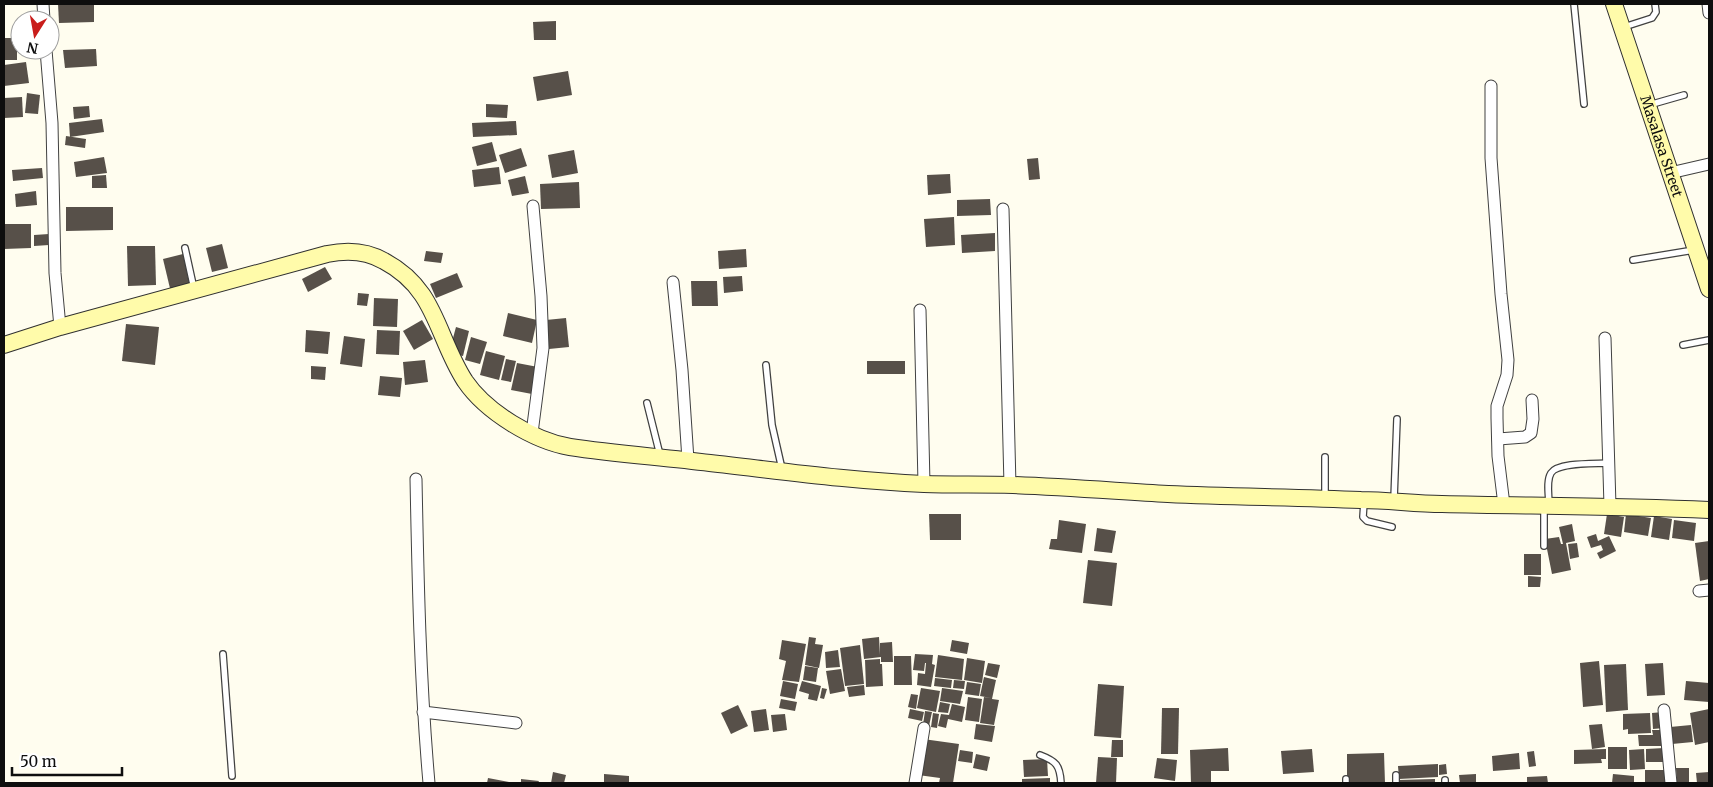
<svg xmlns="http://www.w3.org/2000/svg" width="1713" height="787" font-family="Merriweather,serif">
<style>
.building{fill:#575049}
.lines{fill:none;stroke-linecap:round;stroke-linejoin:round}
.lane-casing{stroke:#414141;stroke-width:8}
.street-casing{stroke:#414141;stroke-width:13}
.secondary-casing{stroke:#303030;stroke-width:18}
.lane{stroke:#fff;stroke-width:5.5}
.street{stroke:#fff;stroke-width:11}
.secondary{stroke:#fffbaa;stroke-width:16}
.labels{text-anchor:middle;stroke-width:5;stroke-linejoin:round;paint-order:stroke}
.street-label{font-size:14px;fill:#0e0e0e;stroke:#fff}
</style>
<rect width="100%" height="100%" fill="#fffdef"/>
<g class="building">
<polygon points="58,4 94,4 94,22 59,23"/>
<polygon points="556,21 556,40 534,40 533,22"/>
<rect x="4" y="38" width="13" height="22"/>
<polygon points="96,49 97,66 65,68 63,50"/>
<polygon points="26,62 29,83 4,86 4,65"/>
<polygon points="568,71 572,95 537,101 533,77"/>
<polygon points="27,93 40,95 38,114 25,113"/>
<polygon points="22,97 23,117 4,118 4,98"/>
<polygon points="486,104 508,105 507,118 486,117"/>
<polygon points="89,106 90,117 74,119 73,107"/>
<polygon points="102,119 104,132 70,137 69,123"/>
<polygon points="516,121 517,135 473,137 472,123"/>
<polygon points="66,136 86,139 85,148 65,145"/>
<polygon points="492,142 497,161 477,166 472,147"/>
<polygon points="521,148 527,166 505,173 499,155"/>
<polygon points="574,150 578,173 552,178 548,155"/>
<polygon points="104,157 107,173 76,177 74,162"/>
<polygon points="1038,158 1040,179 1029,180 1027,159"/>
<polygon points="499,167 501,184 474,187 472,170"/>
<polygon points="42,168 43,178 13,181 12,170"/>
<polygon points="950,174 951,193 928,195 927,175"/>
<polygon points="106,175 107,188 92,188 92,176"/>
<polygon points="525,176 529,193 512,196 508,180"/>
<polygon points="579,182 580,208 541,209 540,184"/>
<polygon points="36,191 37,205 16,207 15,194"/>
<polygon points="990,199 991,215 957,216 957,200"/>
<polygon points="66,207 113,207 113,230 66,231"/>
<polygon points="954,217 955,245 926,247 924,219"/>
<polygon points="4,224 31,224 31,248 4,249"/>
<polygon points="995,233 995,251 962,253 961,235"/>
<polygon points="49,234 49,245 34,246 34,235"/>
<polygon points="222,244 228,268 212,272 206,248"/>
<polygon points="127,246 155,246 156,285 128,286"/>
<polygon points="746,249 747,267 719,269 718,251"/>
<polygon points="426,251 443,253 441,263 424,261"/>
<polygon points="183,254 192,296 173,301 163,259"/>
<polygon points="325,267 332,279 308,292 302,279"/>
<polygon points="457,273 463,287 436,298 430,284"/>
<polygon points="742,276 743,291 724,293 723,277"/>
<polygon points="691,281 717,281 718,306 692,306"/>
<polygon points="358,293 369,294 367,306 357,305"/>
<polygon points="374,298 398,299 397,327 373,326"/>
<polygon points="508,313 537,320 532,343 503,336"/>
<polygon points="566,318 569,347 549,349 546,320"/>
<polygon points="422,320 433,339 414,350 403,331"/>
<polygon points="126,324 159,327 155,365 122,361"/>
<polygon points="456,327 469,331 463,356 449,353"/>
<polygon points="306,330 330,332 328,354 305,352"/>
<polygon points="377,330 400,331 399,355 376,354"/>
<polygon points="344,336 365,339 362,367 340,364"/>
<polygon points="471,337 487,342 480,364 465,360"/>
<polygon points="486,351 505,356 499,380 480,375"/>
<polygon points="506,359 516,361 511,382 501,380"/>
<polygon points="425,360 428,382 405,385 403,362"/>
<rect x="867" y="361" width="38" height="13"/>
<polygon points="517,363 538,367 532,394 511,390"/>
<polygon points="311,366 326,367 325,380 311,379"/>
<polygon points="380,376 402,378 400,397 378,395"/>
<polygon points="929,514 961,514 961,540 930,540"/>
<polygon points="1607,514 1624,517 1621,537 1604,534"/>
<polygon points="1626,514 1651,518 1648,536 1624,532"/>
<polygon points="1654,516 1672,519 1669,540 1651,537"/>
<polygon points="1059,520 1086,524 1082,553 1049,549 1051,539 1057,539"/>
<polygon points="1674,520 1696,523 1694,541 1672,538"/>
<polygon points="1572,524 1575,541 1566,543 1571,570 1552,574 1545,539 1559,537 1561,544 1563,544 1559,527"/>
<polygon points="1097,528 1116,531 1112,553 1094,551"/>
<polygon points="1596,534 1598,541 1609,536 1616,551 1600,559 1597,553 1603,550 1601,545 1591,548 1587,537"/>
<polygon points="1709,541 1709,579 1700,581 1695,543"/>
<polygon points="1577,543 1579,557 1570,559 1568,544"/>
<rect x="1524" y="554" width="17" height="21"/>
<polygon points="1088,560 1117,563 1112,606 1083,603"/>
<polygon points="1528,576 1541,577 1540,587 1528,587"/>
<polygon points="809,637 816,638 815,644 823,645 819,668 805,665"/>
<polygon points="879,637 880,655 880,643 892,642 893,662 881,662 881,657 864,659 862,639"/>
<polygon points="782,640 806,644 799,682 782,680 786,661 779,659"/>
<polygon points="952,640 969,643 967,654 950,651"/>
<polygon points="860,645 864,684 845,686 840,648"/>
<polygon points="838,650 840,667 826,668 825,652"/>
<polygon points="915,654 933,655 932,664 935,665 931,687 917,685 918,673 925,674 926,663 925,663 924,671 913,670"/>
<polygon points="938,655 964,659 962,680 935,677"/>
<polygon points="894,656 911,656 912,685 894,685"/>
<polygon points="967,658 985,661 982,683 964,680"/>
<polygon points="880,659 880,664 882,664 883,686 866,687 865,660"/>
<polygon points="1599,661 1603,705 1583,707 1580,663"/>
<polygon points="988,663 1000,665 997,678 985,675"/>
<polygon points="1663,663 1665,695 1647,696 1645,664"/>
<polygon points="1626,664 1628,710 1606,712 1604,665"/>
<polygon points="805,666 818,668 816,682 803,680"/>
<polygon points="841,669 845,691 830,694 826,671"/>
<polygon points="984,677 996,680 992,699 999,700 994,725 980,723 984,697 991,698 980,696"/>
<polygon points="935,678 952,680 951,688 934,686"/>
<polygon points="954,680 965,681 964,689 953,688"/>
<polygon points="783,681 798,684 795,699 780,696"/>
<polygon points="802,681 821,686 817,701 808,699 809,694 799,691"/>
<polygon points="1686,681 1709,683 1709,702 1684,700"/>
<polygon points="967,682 981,684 979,696 965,694"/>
<polygon points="1098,684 1124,686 1121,738 1094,736"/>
<polygon points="864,685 865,695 849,697 847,687"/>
<polygon points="822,688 827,689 824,699 820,698"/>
<polygon points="921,688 940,691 936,712 917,708"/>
<polygon points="942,688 963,691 960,704 940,701"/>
<polygon points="911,694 918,695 916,709 908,707"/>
<polygon points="968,697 982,699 979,722 965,720"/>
<polygon points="781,699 797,702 795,711 779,708"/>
<polygon points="940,702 950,704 948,713 938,712"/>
<polygon points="952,704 965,707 962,722 948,719 946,728 938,726 941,714 949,715"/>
<polygon points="738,705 748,726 731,734 721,713"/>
<polygon points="1162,708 1179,708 1178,754 1161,754"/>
<polygon points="766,709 769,730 754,732 751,711"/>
<polygon points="910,709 924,712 922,721 908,718"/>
<polygon points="1709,709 1709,742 1695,745 1690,713"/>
<polygon points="925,711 932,712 929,726 923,725"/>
<polygon points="1663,712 1664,728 1653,729 1652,713"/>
<polygon points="933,713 939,714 937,728 931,727"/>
<polygon points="1650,713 1651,733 1628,734 1628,729 1623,730 1623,714"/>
<polygon points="785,714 787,730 773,732 771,715"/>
<polygon points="976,724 995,726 992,742 974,739"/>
<polygon points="1602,724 1605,747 1592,749 1589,725"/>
<polygon points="1691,725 1693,742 1672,744 1670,727"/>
<polygon points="1652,730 1661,730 1661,746 1639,746 1638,735 1653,735"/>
<polygon points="923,739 959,744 953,783 939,783 940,778 918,775"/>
<polygon points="1112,740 1123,740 1123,757 1111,757"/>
<rect x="1608" y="747" width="19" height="22"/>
<polygon points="1228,748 1229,771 1211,771 1211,783 1191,783 1190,750"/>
<polygon points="1664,748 1664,762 1646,762 1646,749"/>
<polygon points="1312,749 1314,772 1283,774 1281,751"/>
<polygon points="1606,749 1606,759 1601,759 1602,763 1574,764 1574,750"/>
<polygon points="1644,749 1645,769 1630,770 1629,750"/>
<polygon points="960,750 973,752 972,763 958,761"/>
<polygon points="1534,751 1536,766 1529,767 1527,752"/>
<polygon points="1384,753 1385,783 1347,783 1347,754"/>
<polygon points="1519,753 1520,769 1493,771 1492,756"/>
<polygon points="976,754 990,757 987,771 973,768"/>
<polygon points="1098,757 1117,758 1116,783 1096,783"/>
<polygon points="1157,758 1177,760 1175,781 1154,778"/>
<polygon points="1047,759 1048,776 1024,777 1023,760"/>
<polygon points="1438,764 1438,777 1399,779 1398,766"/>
<polygon points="1446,764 1447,774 1439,775 1439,765"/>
<polygon points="1676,768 1689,768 1689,783 1677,783"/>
<rect x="1645" y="770" width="20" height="13"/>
<polygon points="553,772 566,775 564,783 551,783"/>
<polygon points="1709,772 1709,783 1697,783 1696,773"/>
<polygon points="604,774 629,776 629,783 604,783"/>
<polygon points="1476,774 1476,783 1460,783 1459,775"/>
<polygon points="1613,774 1634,776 1634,783 1612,783"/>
<polygon points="1547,776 1548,783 1527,783 1527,777"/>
<polygon points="488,778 509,782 509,783 487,783"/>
<polygon points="1050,778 1050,783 1022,783 1022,779"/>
<polygon points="521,779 539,781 538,783 521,783"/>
<polygon points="1435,779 1435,783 1398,783 1398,780"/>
</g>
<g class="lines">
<g class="lane-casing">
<g id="lane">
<polyline points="1574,4 1584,104"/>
<polyline points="1624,27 1652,18 1656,12 1655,4"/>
<polyline points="1649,105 1684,95"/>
<polyline points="185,248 194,289"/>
<polyline points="1633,260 1694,250"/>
<polyline points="1683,345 1709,340"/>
<polyline points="766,365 772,425 782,469"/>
<polyline points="647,403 660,455"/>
<polyline points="1325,497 1325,457"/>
<polyline points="1394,499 1397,419"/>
<polyline points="1364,502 1363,517 1367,521 1392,527"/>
<path d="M1549 505C1549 496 1546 481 1551 473 1558 462 1596 464 1609 463"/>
<polyline points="1544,546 1544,507"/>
<polyline points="223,654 232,776"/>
<path d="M1040 755C1056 761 1060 765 1061 783"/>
<polyline points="1396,775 1396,783"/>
<polyline points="1346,779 1346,783"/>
<polyline points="1445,780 1445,783"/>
</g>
</g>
<g class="street-casing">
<g id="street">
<polyline points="43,4 44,20"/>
<polyline points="1708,4 1709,13"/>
<polyline points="46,50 52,123 55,273 60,327"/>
<polyline points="1491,86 1491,158 1501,294 1508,360 1507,375 1497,406 1497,418 1498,456 1504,505"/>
<polyline points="1670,173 1709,164"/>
<polyline points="1003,209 1010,485"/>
<polyline points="673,282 682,370 688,460"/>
<polyline points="920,310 924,484"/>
<polyline points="1605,338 1610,506"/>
<polyline points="532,433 543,348 541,296 533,206"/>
<polyline points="1498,439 1525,437 1531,433 1533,419 1532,400"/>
<path d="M416 479C418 581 420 682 429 783"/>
<polyline points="1699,591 1709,590"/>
<polyline points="1664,710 1671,783"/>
<polyline points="423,712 516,723"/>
<polyline points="915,783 924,728"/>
</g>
</g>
<g class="secondary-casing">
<g id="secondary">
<path id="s1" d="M1614 4 1709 289"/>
<path d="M4 345 60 327 327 254C346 250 367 251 384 261 437 289 436 336 465 381 486 412 534 441 570 447 616 454 663 457 710 463 781 471 852 481 924 484 953 485 983 484 1013 485 1065 487 1116 491 1168 494 1232 497 1297 497 1361 500 1388 500 1415 504 1442 504 1531 506 1620 506 1709 510"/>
</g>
</g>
<use href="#lane" class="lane"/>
<use href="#street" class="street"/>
<use href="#secondary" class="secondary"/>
</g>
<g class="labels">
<g class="street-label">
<text dy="5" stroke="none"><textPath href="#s1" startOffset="150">Masalasa Street</textPath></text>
</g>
</g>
<rect width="1713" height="787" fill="none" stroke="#0e0e0e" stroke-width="10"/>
<g transform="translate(35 35) rotate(191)"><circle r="24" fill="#ffffff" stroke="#9f9f9f"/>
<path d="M0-4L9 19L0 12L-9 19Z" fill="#c91d1b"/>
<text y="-8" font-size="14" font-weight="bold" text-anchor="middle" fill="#0e0e0e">N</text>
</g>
<path d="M12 767v8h110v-8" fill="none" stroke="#0e0e0e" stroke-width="2.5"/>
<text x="20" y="767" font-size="15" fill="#0e0e0e" stroke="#ffffff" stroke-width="4" paint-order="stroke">50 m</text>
</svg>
